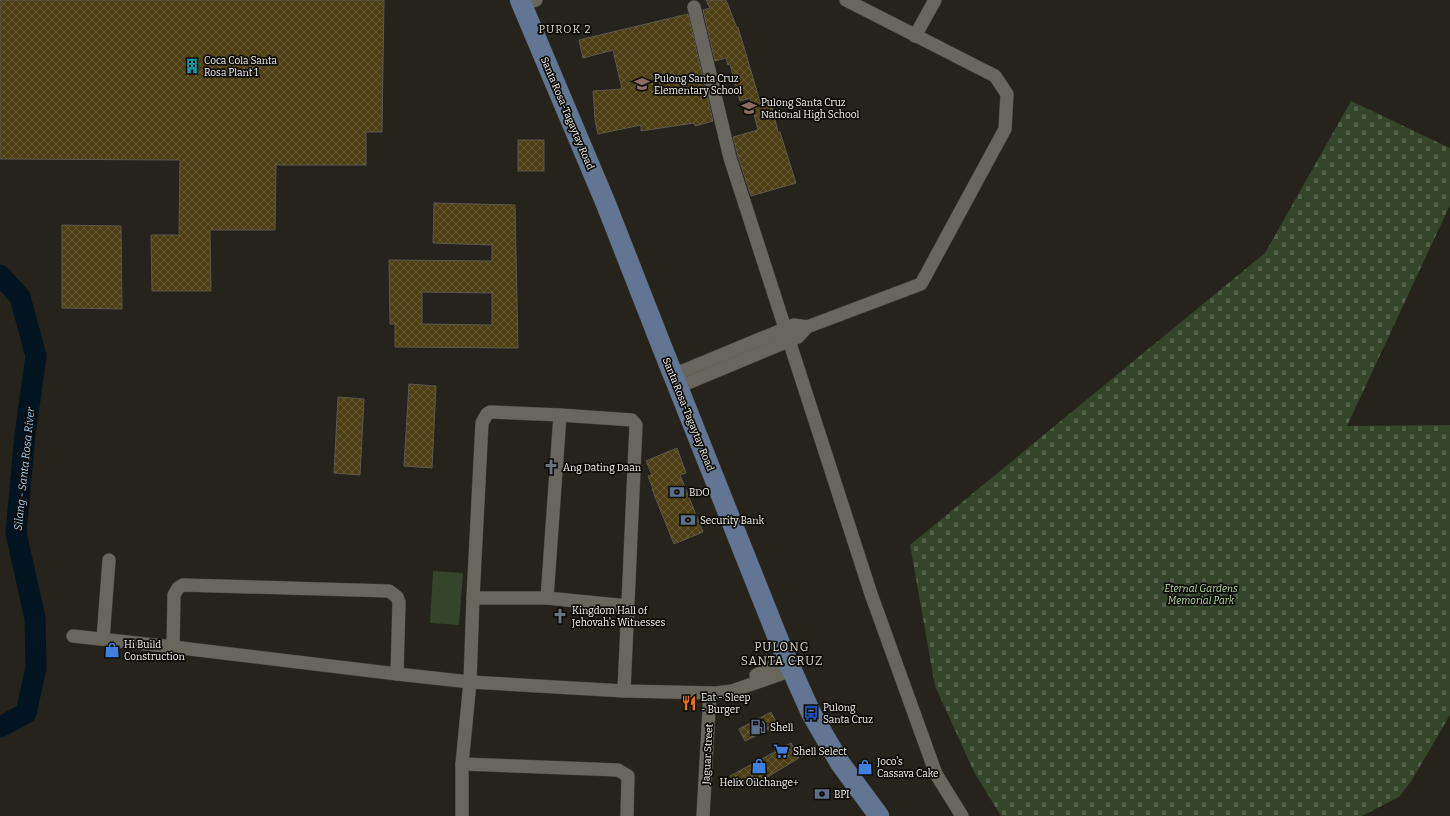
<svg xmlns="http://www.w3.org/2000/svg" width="1450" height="816" font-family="Bitter,serif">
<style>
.cemetery{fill:url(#cemetery-stones)}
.green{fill:#344529}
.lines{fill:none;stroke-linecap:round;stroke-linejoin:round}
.river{stroke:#011420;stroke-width:21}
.building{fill:url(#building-cross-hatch);stroke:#5b584f;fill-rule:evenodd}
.street-casing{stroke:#413f38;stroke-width:14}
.primary-casing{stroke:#413f38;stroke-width:21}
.street{stroke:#69665d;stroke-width:13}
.primary{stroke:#627694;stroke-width:20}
.labels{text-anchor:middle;stroke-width:3.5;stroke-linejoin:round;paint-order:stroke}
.poi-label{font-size:10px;fill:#f6f4ee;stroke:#0d0c09;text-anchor:start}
.street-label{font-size:10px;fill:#f6f4ee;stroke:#0d0c09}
.park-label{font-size:10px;font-style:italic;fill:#b7dda0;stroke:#0d0c09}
.neighbourhood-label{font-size:11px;letter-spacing:1px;fill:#d9d5ca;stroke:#0d0c09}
.water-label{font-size:11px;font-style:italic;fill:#9ed3f6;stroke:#0d0c09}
.quarter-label{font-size:12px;letter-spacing:1px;fill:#d9d5ca;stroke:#0d0c09}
</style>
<defs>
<pattern id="cemetery-stones" width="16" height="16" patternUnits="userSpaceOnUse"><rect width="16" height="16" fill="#344529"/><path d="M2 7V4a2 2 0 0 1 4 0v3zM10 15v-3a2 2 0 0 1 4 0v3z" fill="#526048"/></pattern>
<pattern id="building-cross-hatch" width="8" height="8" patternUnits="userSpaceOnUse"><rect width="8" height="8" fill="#4c3f14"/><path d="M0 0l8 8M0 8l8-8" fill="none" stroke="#665b36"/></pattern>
</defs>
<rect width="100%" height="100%" fill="#25231b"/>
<polygon class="cemetery" points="1351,101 1450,148 1450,205 1347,426 1450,425 1450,715 1412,780 1399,797 1362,816 1001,816 974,772 935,686 910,545 1265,253"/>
<polygon class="green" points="433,571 463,573 459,625 430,623"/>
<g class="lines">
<polyline class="river" points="0,275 20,297 36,356 25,435 16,533 35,618 36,668 26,713 0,727"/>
</g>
<g class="building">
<polygon points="0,0 384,0 382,132 366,132 366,165 276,165 275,230 210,230 211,291 152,291 151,235 179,235 180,160 0,159"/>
<polygon points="706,0 726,0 737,28 738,27 761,105 771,103 778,132 780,132 796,183 751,196 738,156 733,137 758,130 750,98 740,101 730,64 728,65 726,58 715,61 703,10 710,8"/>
<polygon points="688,14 713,121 695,126 694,123 641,131 641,125 598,134 595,120 593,91 622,89 613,50 583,58 579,40"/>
<rect x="518" y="140" width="26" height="31"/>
<path d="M434 203 515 205 518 348 395 347V324H390L389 260 492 261V245L433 243ZM422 292 492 293V325L422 324Z"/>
<polygon points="62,225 121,226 122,309 62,308"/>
<polygon points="409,384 436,386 432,468 404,466"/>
<polygon points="338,397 364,399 360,475 334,473"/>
<polygon points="677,448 686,473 680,475 703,532 674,544 652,489 653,489 648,476 652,475 646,461"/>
<polygon points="771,712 778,725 745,741 739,729"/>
<polygon points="791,743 799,758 766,778 737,788 730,776"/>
</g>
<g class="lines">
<g class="street-casing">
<g id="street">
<polyline points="522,5 536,0"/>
<polyline points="694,7 730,158 871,594 936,774 962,816"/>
<polyline points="915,36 935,0"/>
<polyline points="673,375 794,325 807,327 921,284 1005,129 1007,94 995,76 846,0"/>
<polyline points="678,387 798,337 807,327"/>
<polyline points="473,598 547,598 628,606"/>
<polyline points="547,598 560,415"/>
<polyline points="73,636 173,647 397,674 470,682 624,691 716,693 732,691 792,670"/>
<polyline points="103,639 109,560"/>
<polyline points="173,647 174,595 178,588 183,585 389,591 397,597 399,602 397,674"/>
<polyline points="756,675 787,660"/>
<polyline points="462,764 618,770 628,776 627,816"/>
<polyline points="462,816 462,764 470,682 473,598 482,423 487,414 490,412 560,415 632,420 636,425 624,691"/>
<polyline points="703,816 710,693"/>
</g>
</g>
<g class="primary-casing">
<polyline id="primary" points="520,0 606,204 662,347 781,646 811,713 840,763 879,816"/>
</g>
<use href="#street" class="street"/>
<use href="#primary" class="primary"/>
</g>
<defs>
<g id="building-bare" transform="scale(1.2)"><path d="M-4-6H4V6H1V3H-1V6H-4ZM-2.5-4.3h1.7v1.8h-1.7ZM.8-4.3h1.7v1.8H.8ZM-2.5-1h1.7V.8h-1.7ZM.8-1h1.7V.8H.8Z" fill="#0f9aa8" stroke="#0d0c09" stroke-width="2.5" paint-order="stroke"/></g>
<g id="school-bare" transform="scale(1.2)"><path d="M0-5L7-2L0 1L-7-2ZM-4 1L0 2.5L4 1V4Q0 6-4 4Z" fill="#8d6e63" stroke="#0d0c09" stroke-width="2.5" paint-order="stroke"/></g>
<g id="church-bare" transform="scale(1.2)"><path d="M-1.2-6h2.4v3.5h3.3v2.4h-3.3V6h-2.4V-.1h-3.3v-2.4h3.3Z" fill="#6b7280" stroke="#0d0c09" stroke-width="2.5" paint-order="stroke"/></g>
<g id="bank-bare" transform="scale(1.2)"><path d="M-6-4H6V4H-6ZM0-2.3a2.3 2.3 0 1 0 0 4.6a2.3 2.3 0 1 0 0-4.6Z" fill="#5c6f8a" stroke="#0d0c09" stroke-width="2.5" paint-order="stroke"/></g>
<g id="shop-bare" transform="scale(1.2)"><path d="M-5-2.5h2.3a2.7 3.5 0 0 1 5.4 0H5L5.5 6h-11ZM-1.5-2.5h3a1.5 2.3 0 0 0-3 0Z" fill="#3f7fe0" stroke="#0d0c09" stroke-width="2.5" paint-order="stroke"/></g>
<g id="restaurant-bare" transform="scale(1.2)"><path d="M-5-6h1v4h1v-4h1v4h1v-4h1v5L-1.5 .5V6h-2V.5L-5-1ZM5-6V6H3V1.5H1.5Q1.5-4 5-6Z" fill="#e8710a" stroke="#0d0c09" stroke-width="2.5" paint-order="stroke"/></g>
<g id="bus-bare" transform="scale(1.2)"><path d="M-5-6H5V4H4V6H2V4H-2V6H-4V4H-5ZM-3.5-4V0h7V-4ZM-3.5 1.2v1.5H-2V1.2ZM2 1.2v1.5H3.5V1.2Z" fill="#1a4fb4" stroke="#0d0c09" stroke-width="2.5" paint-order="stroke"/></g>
<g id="fuel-bare" transform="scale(1.2)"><path d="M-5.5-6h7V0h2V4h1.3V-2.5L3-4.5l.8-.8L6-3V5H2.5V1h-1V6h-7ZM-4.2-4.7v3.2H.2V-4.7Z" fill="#5c6f8a" stroke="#0d0c09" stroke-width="2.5" paint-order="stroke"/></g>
<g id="supermarket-bare" transform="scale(1.2)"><path d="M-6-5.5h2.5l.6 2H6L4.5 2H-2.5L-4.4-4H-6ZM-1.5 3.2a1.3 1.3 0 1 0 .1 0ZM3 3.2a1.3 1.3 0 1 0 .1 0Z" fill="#3f7fe0" stroke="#0d0c09" stroke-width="2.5" paint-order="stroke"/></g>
</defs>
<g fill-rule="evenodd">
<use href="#building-bare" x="192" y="66"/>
<use href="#school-bare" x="642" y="84"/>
<use href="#school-bare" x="749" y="108"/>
<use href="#church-bare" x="551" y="467"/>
<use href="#bank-bare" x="677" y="492"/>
<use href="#bank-bare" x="688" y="520"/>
<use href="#church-bare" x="560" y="616"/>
<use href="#shop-bare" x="112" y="650"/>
<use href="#restaurant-bare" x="689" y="703"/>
<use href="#bus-bare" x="811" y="713"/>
<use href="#fuel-bare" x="758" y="727"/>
<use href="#supermarket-bare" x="781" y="751"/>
<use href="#shop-bare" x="759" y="766"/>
<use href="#shop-bare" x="865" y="767"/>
<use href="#bank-bare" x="822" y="794"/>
</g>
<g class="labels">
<g class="poi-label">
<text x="204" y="64">Coca Cola Santa<tspan x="204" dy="12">Rosa Plant 1</tspan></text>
<text x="654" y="82">Pulong Santa Cruz<tspan x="654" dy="12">Elementary School</tspan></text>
<text x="761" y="106">Pulong Santa Cruz<tspan x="761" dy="12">National High School</tspan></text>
<text x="563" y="471">Ang Dating Daan</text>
<text x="689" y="496">BDO</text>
<text x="700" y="524">Security Bank</text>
<text x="572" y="614">Kingdom Hall of<tspan x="572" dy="12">Jehovah's Witnesses</tspan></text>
<text x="124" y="648">Hi Build<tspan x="124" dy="12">Construction</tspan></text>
<text x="701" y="701">Eat - Sleep<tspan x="701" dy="12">- Burger</tspan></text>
<text x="823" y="711">Pulong<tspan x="823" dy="12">Santa Cruz</tspan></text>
<text x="770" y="731">Shell</text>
<text x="793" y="755">Shell Select</text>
<text x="877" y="765">Joco's<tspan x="877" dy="12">Cassava Cake</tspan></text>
<text x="759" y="786" text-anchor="middle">Helix Oilchange+</text>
<text x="834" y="798">BPI</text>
</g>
<g class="street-label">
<text transform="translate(568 113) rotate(67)" y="4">Santa Rosa-Tagaytay Road</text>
<text transform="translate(689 414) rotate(68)" y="4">Santa Rosa-Tagaytay Road</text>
<text transform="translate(707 754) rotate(-87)" y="4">Jaguar Street</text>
</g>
<g class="park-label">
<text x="1201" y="592">Eternal Gardens<tspan x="1201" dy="12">Memorial Park</tspan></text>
</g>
<g class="neighbourhood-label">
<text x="565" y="33">PUROK 2</text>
</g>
<g class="water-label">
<text transform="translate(24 469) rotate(-84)" y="4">Silang - Santa Rosa River</text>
</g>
<g class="quarter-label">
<text x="782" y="651">PULONG<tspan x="782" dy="14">SANTA CRUZ</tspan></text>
</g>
</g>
</svg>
